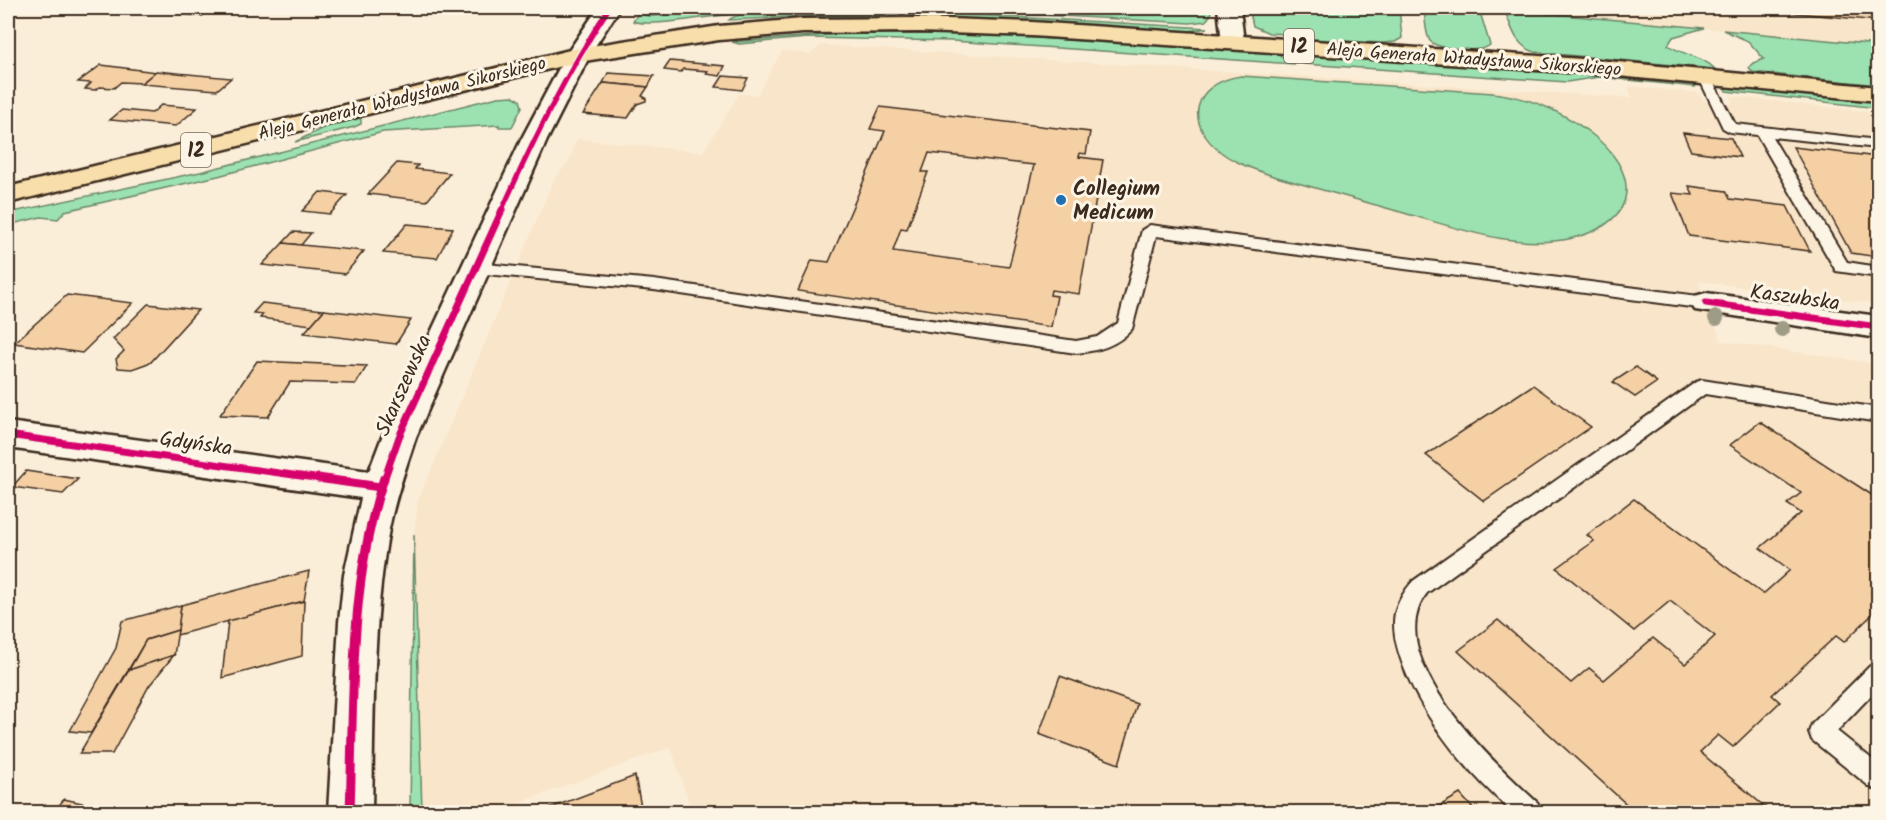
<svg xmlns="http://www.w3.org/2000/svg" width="1886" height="820" font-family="Kalam,sans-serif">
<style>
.built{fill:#f9e5c9}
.green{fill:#9be2b0;stroke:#6b8667;stroke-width:1.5}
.building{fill:#f5d0a5;stroke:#3b2a1e;stroke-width:1.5;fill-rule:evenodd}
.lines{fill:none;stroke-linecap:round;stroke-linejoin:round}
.lane-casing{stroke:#3b2a1e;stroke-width:4}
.street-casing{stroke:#3b2a1e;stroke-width:5}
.secondary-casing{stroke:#3b2a1e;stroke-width:5}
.primary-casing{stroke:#3b2a1e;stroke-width:5}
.lane{fill:#fcf5e5;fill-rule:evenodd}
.street{fill:#fcf5e5;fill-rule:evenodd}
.secondary{fill:#fcf5e5;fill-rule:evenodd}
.primary{fill:#f8deab;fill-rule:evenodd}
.cycleway-far2-casing{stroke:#fcf5e5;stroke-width:8}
.cycleway-far1-casing{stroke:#fcf5e5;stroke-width:10}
.cycleway-casing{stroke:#fcf5e5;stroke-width:13}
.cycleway-far2{stroke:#d6006c;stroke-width:5}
.cycleway-far1{stroke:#d6006c;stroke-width:7}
.cycleway{stroke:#d6006c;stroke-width:9}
.tree{fill:#9f9c86}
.poi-dot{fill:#1f6fb2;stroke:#fcf5e5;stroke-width:2}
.labels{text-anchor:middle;stroke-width:6;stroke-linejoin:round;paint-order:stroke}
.far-street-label{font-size:18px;fill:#3b2a1e;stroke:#fcf5e5}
.shield{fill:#fcf5e5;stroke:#75675a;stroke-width:1.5}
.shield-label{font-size:20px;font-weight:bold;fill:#3b2a1e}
.poi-label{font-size:21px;font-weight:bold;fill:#3b2a1e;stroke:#fcf5e5;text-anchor:start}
.street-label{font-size:21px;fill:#3b2a1e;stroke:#fcf5e5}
</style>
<rect width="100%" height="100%" fill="#fbeed8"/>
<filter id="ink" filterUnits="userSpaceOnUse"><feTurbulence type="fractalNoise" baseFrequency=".0167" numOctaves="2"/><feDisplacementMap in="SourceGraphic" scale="12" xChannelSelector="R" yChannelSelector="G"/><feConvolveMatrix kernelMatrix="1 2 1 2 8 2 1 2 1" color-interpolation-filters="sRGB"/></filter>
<g filter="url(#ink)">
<g class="built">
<polygon points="1480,8 1878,8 1878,45 1723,30"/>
<polygon points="822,45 1632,98 1628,86 1698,93 1703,100 1732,104 1731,96 1878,113 1878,304 1698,281 1721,341 1878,364 1878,812 692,812 671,747 494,812 422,812 414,534 418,501 554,179 568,163 577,139 703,152 739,94 757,95 782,51 810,54"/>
</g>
<g class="green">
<path d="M758 8H1210L1211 14 1206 21 1190 23C1087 17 984 11 881 9 843 9 805 7 768 9 745 11 646 29 633 21L641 9 644 15 650 16Z"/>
<polygon points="1249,8 1399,8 1402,38 1395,42 1382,43 1303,39 1302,35 1269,33 1253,26"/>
<path d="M1424 8H1473L1480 12 1490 45C1481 53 1439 50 1430 41 1425 34 1425 16 1424 8Z"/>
<path d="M1509 10 1704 28 1673 37 1668 45C1682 55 1703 56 1715 69L1535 52C1516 46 1513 31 1506 14Z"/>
<path d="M808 11 958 14 1208 28 1189 31 932 17 812 16 729 20C741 9 790 12 808 11Z"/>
<polygon points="1723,30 1878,45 1878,85 1752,72 1749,67 1753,63 1764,59 1748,41"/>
<polygon points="842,34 973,34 1280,53 1281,57 1292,58 1294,64 952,41 808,38 739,44 732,42"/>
<polygon points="1305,54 1690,83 1696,87 1599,77 1567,82 1304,64 1303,59 1306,59"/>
<path d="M1241 76 1493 93C1527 97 1561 111 1589 132 1640 170 1642 221 1573 238 1516 251 1458 228 1404 213 1360 201 1317 188 1273 176 1256 170 1237 164 1222 153 1183 124 1192 83 1241 76Z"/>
<polygon points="1727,86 1878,102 1878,108 1726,91 1725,88"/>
<polygon points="513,96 520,100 522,107 512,127 499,127 499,125 383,132 218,176 65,211 58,219 41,217 8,225 8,213 200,172 498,97"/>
<polygon points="361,118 361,124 354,127 295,142 323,128"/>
<polygon points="414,534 422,812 410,812"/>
</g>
<g class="building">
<polygon points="189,8 214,8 202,16 180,14"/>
<polygon points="1755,8 1878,8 1878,21 1756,9"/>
<polygon points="670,61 725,66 720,76 706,74 708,71 683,69 681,72 664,70"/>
<polygon points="101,65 156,72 141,83 121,82 114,88 100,87 95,90 85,89 91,83 78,82"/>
<polygon points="156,71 231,78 217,90 141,84"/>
<polygon points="608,73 654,76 648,87 603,83"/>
<polygon points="723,76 748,78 742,90 716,87"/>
<polygon points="603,83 648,87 642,96 646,98 646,101 637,104 628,118 583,114"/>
<polygon points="161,105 197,108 176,126 110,120 122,110 152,113"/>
<path d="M880 107 1090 132 1086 154 1080 153 1079 157 1103 160 1079 294 1051 290 1050 295 1057 296 1051 327 798 291 812 260 829 262 885 131 870 129ZM929 153 1034 165 1009 267 893 251 901 228 907 229 928 172H922Z"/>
<polygon points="1683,133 1731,138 1740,157 1691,151"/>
<polygon points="1793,147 1878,157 1878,257 1851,253"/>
<polygon points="397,163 418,165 415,169 450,173 427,201 368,194"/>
<polygon points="1689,186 1726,191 1730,199 1787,206 1810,251 1689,236 1672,193 1693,195"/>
<polygon points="320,192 347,195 330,214 302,211"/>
<polygon points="407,224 453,228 437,258 383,253"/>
<polygon points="293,232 311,233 301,245 283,243"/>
<polygon points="283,243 301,245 364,251 345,274 262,265"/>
<polygon points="67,295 133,303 82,353 14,343"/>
<polygon points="262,303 324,310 311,325 260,318 263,314 253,313"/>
<polygon points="148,304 198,310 151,362 132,369 118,368 116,359 124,351 113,339"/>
<polygon points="324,310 411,320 396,344 304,333"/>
<polygon points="257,361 367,366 356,384 290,382 268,417 220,415"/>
<polygon points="1636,367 1657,382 1635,397 1613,382"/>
<polygon points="1533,385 1591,427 1484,501 1426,455"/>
<polygon points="1760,422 1878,499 1878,585 1871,592 1878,597 1878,609 1844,642 1836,636 1772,695 1780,702 1733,747 1718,735 1700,752 1771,812 1635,812 1458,651 1498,620 1571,683 1589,668 1604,680 1653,638 1685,664 1715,636 1670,601 1634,631 1557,568 1594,541 1587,535 1634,499 1763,594 1790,570 1760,548 1801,513 1787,504 1801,493 1730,445"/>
<polygon points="26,471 78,479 63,494 12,487"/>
<polygon points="309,571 304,601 177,635 181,605"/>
<polygon points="304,601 302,656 222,678 228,621"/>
<polygon points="181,605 178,630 146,640 91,733 70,731 116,648 122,621"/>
<polygon points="178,630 174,655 129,670 146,640"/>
<polygon points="174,655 149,686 112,754 79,754 129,670"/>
<polygon points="1060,676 1137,704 1119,764 1039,734"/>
<polygon points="635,776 642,812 545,812 545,810"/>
<polygon points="1460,794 1476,812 1429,812"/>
<polygon points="64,799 122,812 54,812"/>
</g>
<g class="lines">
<g class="lane-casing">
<g id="lane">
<polygon points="1704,72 1710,76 1735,124 1878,140 1878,148 1772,137 1847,262 1878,267 1878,277 1836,271 1757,135 1730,132 1723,128 1698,76"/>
<path d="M1150 225 1706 297 1712 299 1714 303 1712 307 1706 309 1156 236 1132 329C1117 346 1098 351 1076 353L654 290 476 273 470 272 468 268 470 264 476 263 654 280 1076 341 1097 337 1118 323 1142 230Z"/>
<path d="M1702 380 1878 408V422L1705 394 1427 593C1378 657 1495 764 1538 803L1541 812H1512C1468 772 1431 730 1407 675 1399 656 1391 633 1395 613 1398 601 1405 590 1413 581L1696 382Z"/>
<polygon points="1878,663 1878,688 1837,731 1878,764 1878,791 1870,787 1812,740 1809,732 1812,724 1870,666"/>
</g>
</g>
<g class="street-casing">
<g id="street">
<polygon points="1218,8 1240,8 1244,42 1241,47 1233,49 1225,47 1222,42"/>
<path d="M578 48 586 50 590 55 547 140 416 437C406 467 395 498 389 529 372 622 374 718 372 812H328L339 622 344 575 361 498 8 448V422L369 471 382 437 521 140 566 55 570 50Z"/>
<polygon points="1706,293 1878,316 1878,338 1695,310 1691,303 1695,296"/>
</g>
</g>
<g class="secondary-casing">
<polygon id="secondary" points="598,8 620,8 586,60 578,62 570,60 566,55"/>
</g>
<g class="primary-casing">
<polygon id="primary" points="919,18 1032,22 1597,60 1878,87 1878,101 1597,74 1032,36 919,32 803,33 719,40 578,62 8,203 8,187 578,48 719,26 803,19"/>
</g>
<use href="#lane" class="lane"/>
<use href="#street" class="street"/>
<use href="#secondary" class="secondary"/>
<use href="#primary" class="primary"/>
<g class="cycleway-far2-casing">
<path id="cycleway-far2" d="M501 212C533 141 566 73 609 8"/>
</g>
<g class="cycleway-far1-casing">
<g id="cycleway-far1">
<polyline points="1706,303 1878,327"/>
<polyline points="8,435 329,480"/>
<polyline points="384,480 399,437 502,210"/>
</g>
</g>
<g class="cycleway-casing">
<g id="cycleway">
<polyline points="318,478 380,487"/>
<path d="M350 812C354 702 348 584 384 478"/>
</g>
</g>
<use href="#cycleway-far2" class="cycleway-far2"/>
<use href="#cycleway-far1" class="cycleway-far1"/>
<use href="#cycleway" class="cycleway"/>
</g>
<g class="tree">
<circle cx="1716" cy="318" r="8"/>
<circle cx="1782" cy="329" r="8"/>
</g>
</g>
<circle class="poi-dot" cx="1061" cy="200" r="6"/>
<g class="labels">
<g class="far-street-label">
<text transform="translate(1474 59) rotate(4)" y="6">Aleja Generała Władysława Sikorskiego</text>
<text transform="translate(402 98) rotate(-14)" y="6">Aleja Generała Władysława Sikorskiego</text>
</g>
<g class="shield">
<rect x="1284" y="29" width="30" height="34" rx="4.5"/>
<rect x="181" y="133" width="30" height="34" rx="4.5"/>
</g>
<g class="shield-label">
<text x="1299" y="53">12</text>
<text x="196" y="157">12</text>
</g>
<g class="poi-label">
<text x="1073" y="195">Collegium<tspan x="1073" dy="24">Medicum</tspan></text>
</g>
<g class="street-label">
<text transform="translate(1795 297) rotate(8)" y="7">Kaszubska</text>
<text transform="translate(403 385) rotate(-66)" y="7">Skarszewska</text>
<text transform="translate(196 443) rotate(8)" y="7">Gdyńska</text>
</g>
</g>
<rect width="1886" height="820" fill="none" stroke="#fcf5e5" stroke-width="30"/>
<rect x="15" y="15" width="1856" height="790" fill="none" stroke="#3b2a1e" stroke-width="2" filter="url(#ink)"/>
</svg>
